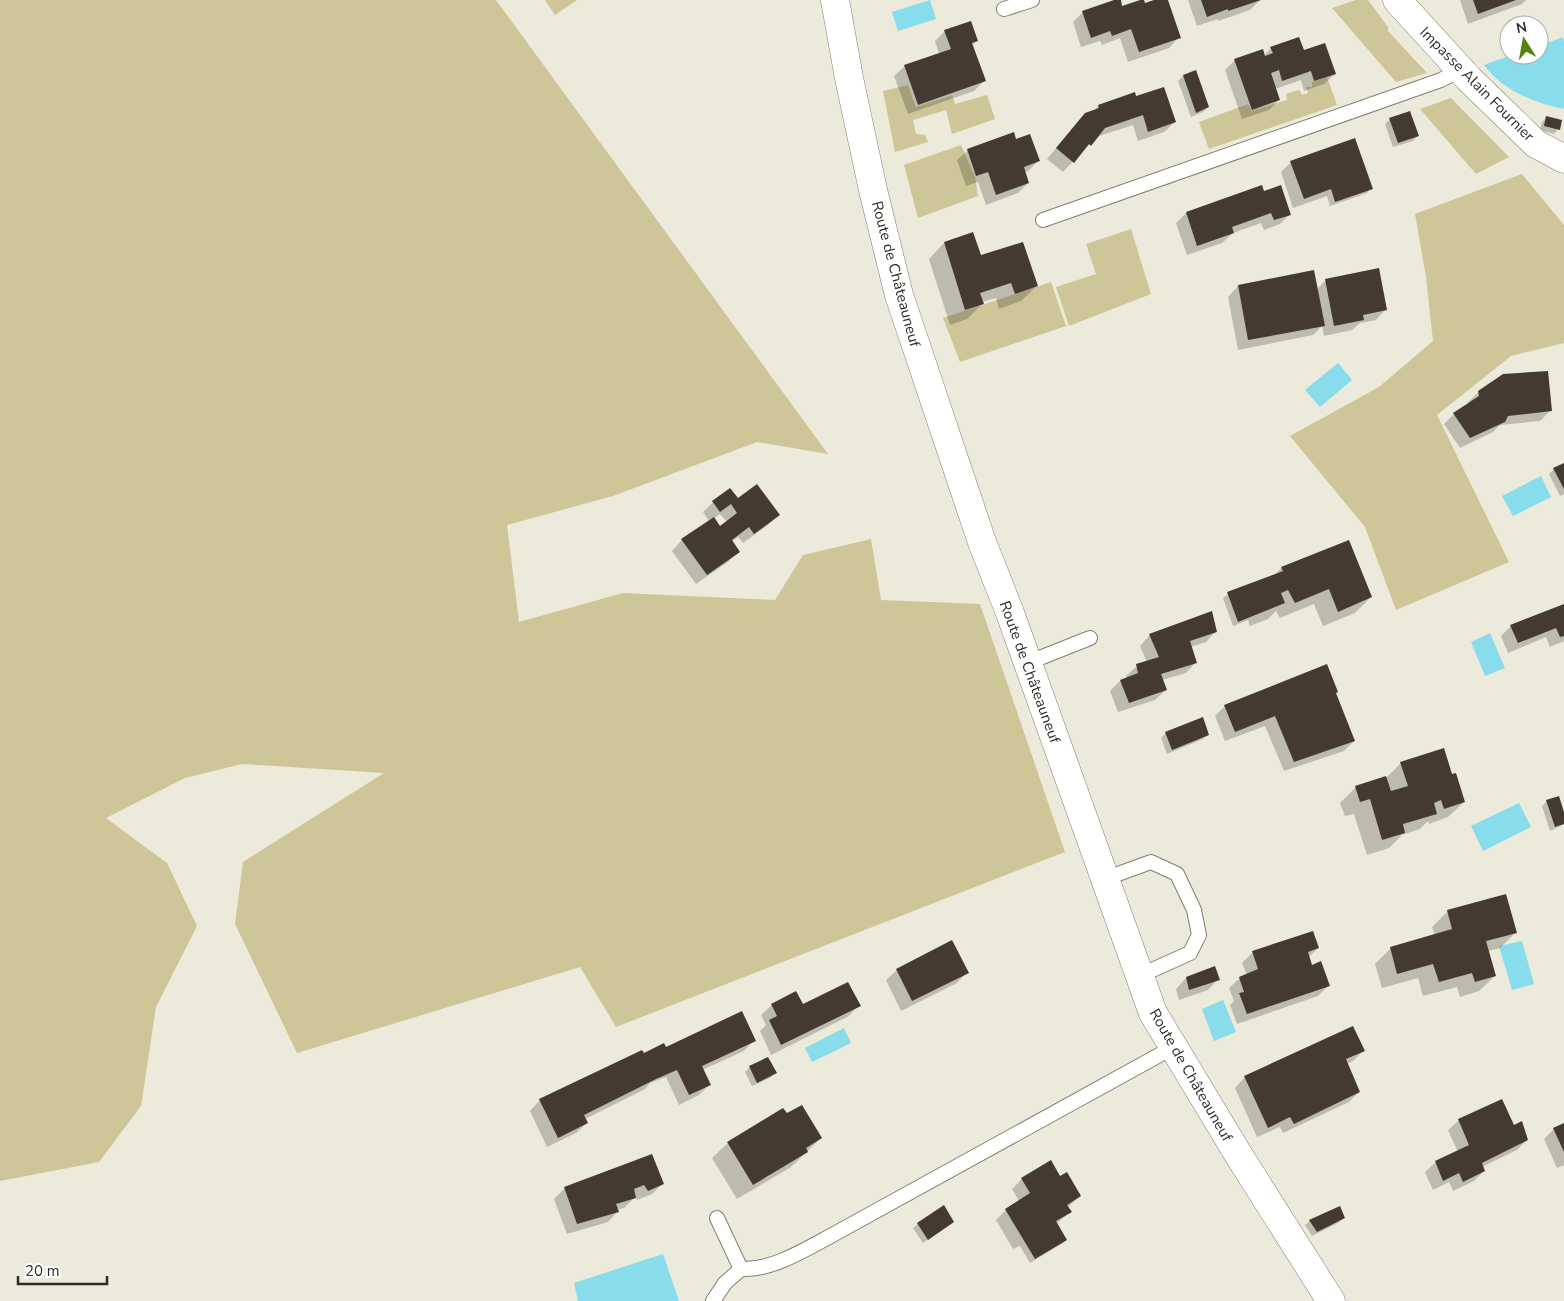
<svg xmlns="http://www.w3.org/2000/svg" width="1564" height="1301" font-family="'Nunito Sans',sans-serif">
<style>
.green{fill:#cec698}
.water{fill:#88dcec}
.shadow{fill:#0003;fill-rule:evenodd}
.building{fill:#453a31}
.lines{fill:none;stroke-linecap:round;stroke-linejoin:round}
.lane-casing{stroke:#817f70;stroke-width:16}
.street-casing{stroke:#817f70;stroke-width:29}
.secondary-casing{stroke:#817f70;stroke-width:29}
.lane{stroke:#fff;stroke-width:14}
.street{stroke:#fff;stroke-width:28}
.secondary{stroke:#fff;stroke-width:28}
.labels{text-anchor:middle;stroke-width:5;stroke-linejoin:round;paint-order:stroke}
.street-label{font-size:15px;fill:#2d2c26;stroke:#fff}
</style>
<rect width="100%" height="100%" fill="#eceada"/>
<g class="green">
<polygon points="0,0 496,0 828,454 757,442 613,496 507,525 519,622 623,593 775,600 803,555 871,539 881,600 980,604 1065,852 616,1027 580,967 297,1053 235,924 243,862 384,773 242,764 185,778 106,818 167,863 197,926 156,1007 141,1106 99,1162 0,1181"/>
<polygon points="545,0 577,0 555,15"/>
<polygon points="1356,0 1368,0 1388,27 1388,31 1427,73 1396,82 1332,8"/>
<polygon points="1327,77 1337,105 1209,149 1199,122 1248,104 1252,111 1287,100 1286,94 1299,90 1302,95 1308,93 1306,87 1312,87 1312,82"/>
<polygon points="908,85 916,107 952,95 955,104 987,95 995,119 952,134 946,110 913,120 916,134 925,135 928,142 895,152 883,91"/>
<polygon points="1451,98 1509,157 1476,174 1420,109"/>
<polygon points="961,145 975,177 978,196 918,218 904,165"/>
<polygon points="1522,174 1564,225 1564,343 1511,356 1437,415 1509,562 1396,610 1365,527 1290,436 1379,387 1433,341 1426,277 1415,214"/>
<polygon points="1131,229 1151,294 1069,326 1056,287 1096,274 1086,244"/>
<polygon points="1051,282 1066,326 960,362 943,318"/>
</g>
<g class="water">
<polygon points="930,0 936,19 898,31 892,12"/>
<path d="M1563 37 1564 42V109C1535 104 1501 89 1484 65L1512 55H1539V46Z"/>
<polygon points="1338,363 1352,380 1320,407 1305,390"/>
<polygon points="1541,476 1551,497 1513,516 1502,496"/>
<polygon points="1490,633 1505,668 1485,676 1471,642"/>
<polygon points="1519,803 1531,827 1483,851 1471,826"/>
<polygon points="1522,941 1534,984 1512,990 1499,946"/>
<polygon points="1223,1000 1236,1032 1214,1041 1202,1009"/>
<polygon points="844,1028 851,1043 812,1062 805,1048"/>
<polygon points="663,1254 679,1301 578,1301 574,1283"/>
</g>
<g class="shadow">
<polygon points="1117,0 1119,0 1122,7 1144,5 1158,0 1166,0 1179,37 1169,48 1128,62 1120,38 1102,45 1100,41 1081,47 1073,22 1083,12"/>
<polygon points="1188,0 1260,0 1250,10 1218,21 1218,19 1197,26"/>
<polygon points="1460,0 1526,0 1522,4 1468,24"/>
<polygon points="945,31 976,41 972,45 984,81 974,91 908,114 894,76 905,66 939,54 935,41"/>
<polygon points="1271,48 1303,52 1335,74 1324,84 1304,91 1301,80 1275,89 1279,100 1269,110 1242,119 1225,70 1235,60 1264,56"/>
<polygon points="1196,72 1208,107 1203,112 1191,117 1178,81 1183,76"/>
<polygon points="1134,94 1136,98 1175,122 1164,132 1138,141 1133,125 1096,137 1063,172 1047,159 1085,114 1094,111 1098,106"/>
<polygon points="1547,117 1558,129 1554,134 1540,130 1542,122"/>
<polygon points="1390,119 1418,136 1413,141 1393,147 1385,124"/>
<polygon points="1015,141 1038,161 1028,171 1024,172 1028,183 1018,193 986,205 978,182 966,186 957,160 968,150"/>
<polygon points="1291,162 1371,188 1367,193 1330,206 1327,196 1293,208 1281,172"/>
<polygon points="1264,192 1290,214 1280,224 1264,230 1261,223 1233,233 1222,243 1187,255 1176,223 1186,213"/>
<polygon points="944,243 980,257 1037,286 1021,301 999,309 996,298 982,302 982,304 967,319 950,325 929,259"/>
<polygon points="1313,272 1316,290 1326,280 1386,309 1376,320 1360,323 1352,330 1324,336 1322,326 1313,335 1238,350 1228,297 1238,286"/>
<polygon points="1479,392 1550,411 1540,421 1500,425 1493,432 1460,448 1444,424 1454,414 1469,405 1468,402"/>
<polygon points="1564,466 1564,494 1560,496 1549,474 1554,469"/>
<path d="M737 500 778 515 768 525 743 543 738 537 731 542 738 552 728 562 696 584 672 551 682 540 709 521 703 512 713 502ZM720 514 727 522 719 527 713 519Z"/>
<polygon points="1348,541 1371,597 1355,613 1323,626 1314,604 1280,618 1276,611 1268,619 1250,626 1248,620 1233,626 1223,598 1228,594 1273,577 1281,568"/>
<polygon points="1564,605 1564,641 1550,647 1546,637 1508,653 1501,636 1511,626"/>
<polygon points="1216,631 1206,642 1191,647 1196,662 1186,673 1162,680 1166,690 1155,700 1118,712 1110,691 1120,681 1127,678 1126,676 1137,666 1147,662 1140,646 1150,635"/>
<polygon points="1335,694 1354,741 1344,751 1284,771 1265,726 1225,741 1215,716 1225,706"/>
<polygon points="1166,733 1208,734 1203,739 1167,754 1161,738"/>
<polygon points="1401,763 1464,802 1448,817 1429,824 1428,821 1420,829 1402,835 1389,848 1367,855 1354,814 1345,816 1340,803 1356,787 1387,777"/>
<polygon points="1547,801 1564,815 1564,824 1550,831 1542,806"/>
<polygon points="1448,911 1515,933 1500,948 1488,951 1495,976 1479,991 1460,997 1457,987 1423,996 1418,978 1382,988 1375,964 1391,948 1435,936 1432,927"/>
<polygon points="1318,948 1309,957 1311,966 1328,986 1318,996 1237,1024 1230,1005 1234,1001 1229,988 1240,978 1247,975 1242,963 1253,952"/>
<polygon points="897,970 967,972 957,983 901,1011 886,980"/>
<polygon points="1186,978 1218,979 1208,990 1179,1000 1176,989"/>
<polygon points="772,1005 802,1006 859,1005 849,1016 771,1055 760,1031 766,1025 761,1015"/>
<polygon points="754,1040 744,1051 702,1070 709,1085 699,1095 679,1105 666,1077 650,1083 645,1089 585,1119 587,1123 576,1133 547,1147 530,1111 540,1100 643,1056 665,1050"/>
<polygon points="1363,1051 1353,1061 1346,1064 1359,1092 1349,1102 1283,1133 1280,1127 1257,1137 1235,1088 1245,1077"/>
<polygon points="750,1067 775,1073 770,1078 752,1086 745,1072"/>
<polygon points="1459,1120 1527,1140 1517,1150 1482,1167 1484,1171 1474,1181 1453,1191 1449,1182 1433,1190 1425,1172 1436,1162 1458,1152 1448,1130"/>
<polygon points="1564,1125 1564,1165 1557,1168 1544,1139 1554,1129"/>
<polygon points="821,1138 791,1167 737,1199 712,1158 728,1143"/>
<polygon points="651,1156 662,1184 652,1194 637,1200 635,1197 624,1208 617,1210 618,1211 608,1222 567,1234 554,1199 564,1189"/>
<polygon points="1060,1177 1080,1196 1068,1207 1070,1212 1056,1224 1066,1240 1061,1244 1030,1263 1020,1246 1013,1249 996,1220 1006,1210 1019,1201 1012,1189 1022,1179"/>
<polygon points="1343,1218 1338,1223 1312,1236 1305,1225 1310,1221"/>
<polygon points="953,1222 923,1243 913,1228 918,1224"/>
</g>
<g class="building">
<polygon points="1114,0 1121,0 1122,6 1140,0 1144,0 1145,3 1154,0 1168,0 1181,38 1139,52 1131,29 1112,36 1110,31 1091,38 1082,11"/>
<polygon points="1201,0 1261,0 1228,11 1228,9 1207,17"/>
<polygon points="1473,0 1516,0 1478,14"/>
<polygon points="971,21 978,41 972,43 986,81 918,105 904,65 951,49 944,30"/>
<polygon points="1299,37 1304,50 1325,43 1336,74 1314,81 1311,71 1282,81 1279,70 1271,73 1280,100 1252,110 1234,59 1263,49 1265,56 1273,53 1270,47"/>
<polygon points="1196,70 1209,107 1196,113 1183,75"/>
<polygon points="1164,87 1176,122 1148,132 1143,115 1105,128 1091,146 1089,144 1074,163 1056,148 1085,113 1099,108 1098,105 1135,92 1136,96"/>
<polygon points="1410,111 1419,136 1398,143 1389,118"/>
<polygon points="1546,116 1562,120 1560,130 1544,126"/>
<polygon points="1014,132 1016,139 1030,134 1040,161 1024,167 1029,183 996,195 988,172 976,176 967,149"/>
<polygon points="1355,138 1373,189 1335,202 1331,189 1304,199 1290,161"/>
<polygon points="1262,185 1264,191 1281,185 1291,215 1274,220 1271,213 1232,227 1234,233 1197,246 1186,212"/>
<polygon points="973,232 981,255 1023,242 1038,286 1015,294 1011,283 980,293 984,304 965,310 944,242"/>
<polygon points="1379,268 1387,310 1363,315 1364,320 1334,326 1325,279"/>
<polygon points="1314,270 1325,326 1248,340 1238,285"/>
<polygon points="1548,371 1552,411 1508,416 1505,422 1470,438 1453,413 1479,396 1478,391 1503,374"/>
<polygon points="1564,463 1564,489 1553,468"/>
<polygon points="757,484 780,515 754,534 749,527 732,540 740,552 707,575 681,539 714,517 720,526 737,513 731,504 720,512 712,501 730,488 738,498"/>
<polygon points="1349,540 1372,597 1338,612 1329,589 1295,603 1288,590 1281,593 1285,603 1238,622 1227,592 1283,571 1281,567"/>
<polygon points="1564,604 1564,636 1560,637 1556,628 1518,643 1510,625"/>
<polygon points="1212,611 1217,632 1190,641 1197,663 1161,674 1167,690 1129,703 1120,680 1138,673 1136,664 1159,657 1149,634"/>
<polygon points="1327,664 1338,692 1336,693 1355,741 1294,762 1275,716 1235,732 1224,705"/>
<polygon points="1203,717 1209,735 1172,750 1165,732"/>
<polygon points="1444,748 1452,774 1456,773 1465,802 1444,809 1441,800 1434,803 1437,814 1403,824 1405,833 1382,840 1370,799 1360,802 1355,786 1386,776 1391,791 1408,786 1400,762"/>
<polygon points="1559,796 1564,812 1564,824 1555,827 1546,800"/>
<polygon points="1506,894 1517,933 1486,941 1496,976 1475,982 1472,973 1439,982 1433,964 1397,974 1390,947 1452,929 1447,910"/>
<polygon points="1313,931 1319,948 1308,952 1312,965 1321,961 1330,986 1247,1014 1239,993 1244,992 1239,977 1258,969 1252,951"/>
<polygon points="952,940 969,973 912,1001 896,969"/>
<polygon points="1215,966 1220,980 1189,990 1186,977"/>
<polygon points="848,982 861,1006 781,1045 769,1020 777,1016 771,1004 796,991 803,1004"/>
<polygon points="742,1011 756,1041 702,1066 711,1085 689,1095 677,1070 656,1079 584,1115 588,1123 558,1138 539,1099 642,1050 644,1053 664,1043 666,1047"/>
<polygon points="1353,1026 1365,1051 1346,1059 1360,1092 1294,1124 1290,1117 1268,1128 1244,1076"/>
<polygon points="768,1057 777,1073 757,1083 749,1066"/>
<polygon points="1502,1099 1514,1125 1522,1121 1528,1140 1482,1163 1485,1171 1463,1182 1459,1173 1443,1181 1435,1161 1469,1145 1458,1119"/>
<polygon points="802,1105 822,1138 806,1148 808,1152 753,1185 727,1142 783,1108 787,1113"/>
<polygon points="1564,1123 1564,1152 1553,1128"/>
<polygon points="652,1154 664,1184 648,1191 644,1185 634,1189 636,1198 616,1204 619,1212 577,1224 564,1187"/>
<polygon points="1051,1160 1060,1176 1067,1172 1081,1196 1067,1205 1072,1212 1056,1221 1067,1240 1035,1259 1005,1209 1030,1193 1021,1178"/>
<polygon points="944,1205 954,1222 928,1240 917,1223"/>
<polygon points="1340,1206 1345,1218 1317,1232 1309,1220"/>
</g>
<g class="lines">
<g class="lane-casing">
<g id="lane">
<polyline points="1004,9 1032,0"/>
<polyline points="1043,220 1441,80 1460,70"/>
<polyline points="1027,663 1090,638"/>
<polyline points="1104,879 1151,862 1177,874 1194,910 1199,935 1190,953 1139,976"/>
<path d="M717 1218 741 1269C772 1271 808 1248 836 1233L1172 1048"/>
<polyline points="713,1301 725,1283 741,1269"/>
</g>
</g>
<g class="street-casing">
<polyline id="street" points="1397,0 1469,79 1536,144 1564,159"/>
</g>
<g class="secondary-casing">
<polyline id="secondary" points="835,0 849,78 873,190 899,295 982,542 1010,613 1153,1013 1238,1154 1331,1301"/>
</g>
<use href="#lane" class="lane"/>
<use href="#street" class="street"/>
<use href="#secondary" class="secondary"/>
</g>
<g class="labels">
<g class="street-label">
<text transform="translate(1477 84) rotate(45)" y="5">Impasse Alain Fournier</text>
<text transform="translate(896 274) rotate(75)" y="5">Route de Châteauneuf</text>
<text transform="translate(1030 672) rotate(70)" y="5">Route de Châteauneuf</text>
<text transform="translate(1191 1075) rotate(60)" y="5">Route de Châteauneuf</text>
</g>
</g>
<g transform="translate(1524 40) rotate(349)"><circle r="24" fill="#ffffff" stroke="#ababa8"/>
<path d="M0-4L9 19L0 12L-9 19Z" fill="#558312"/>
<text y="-8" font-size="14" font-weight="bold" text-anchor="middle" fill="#2d2c26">N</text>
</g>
<path d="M18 1276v8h89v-8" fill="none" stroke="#2d2c26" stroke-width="2.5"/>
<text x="25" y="1276" font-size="15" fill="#2d2c26" stroke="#ffffff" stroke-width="4" paint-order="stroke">20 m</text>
</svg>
